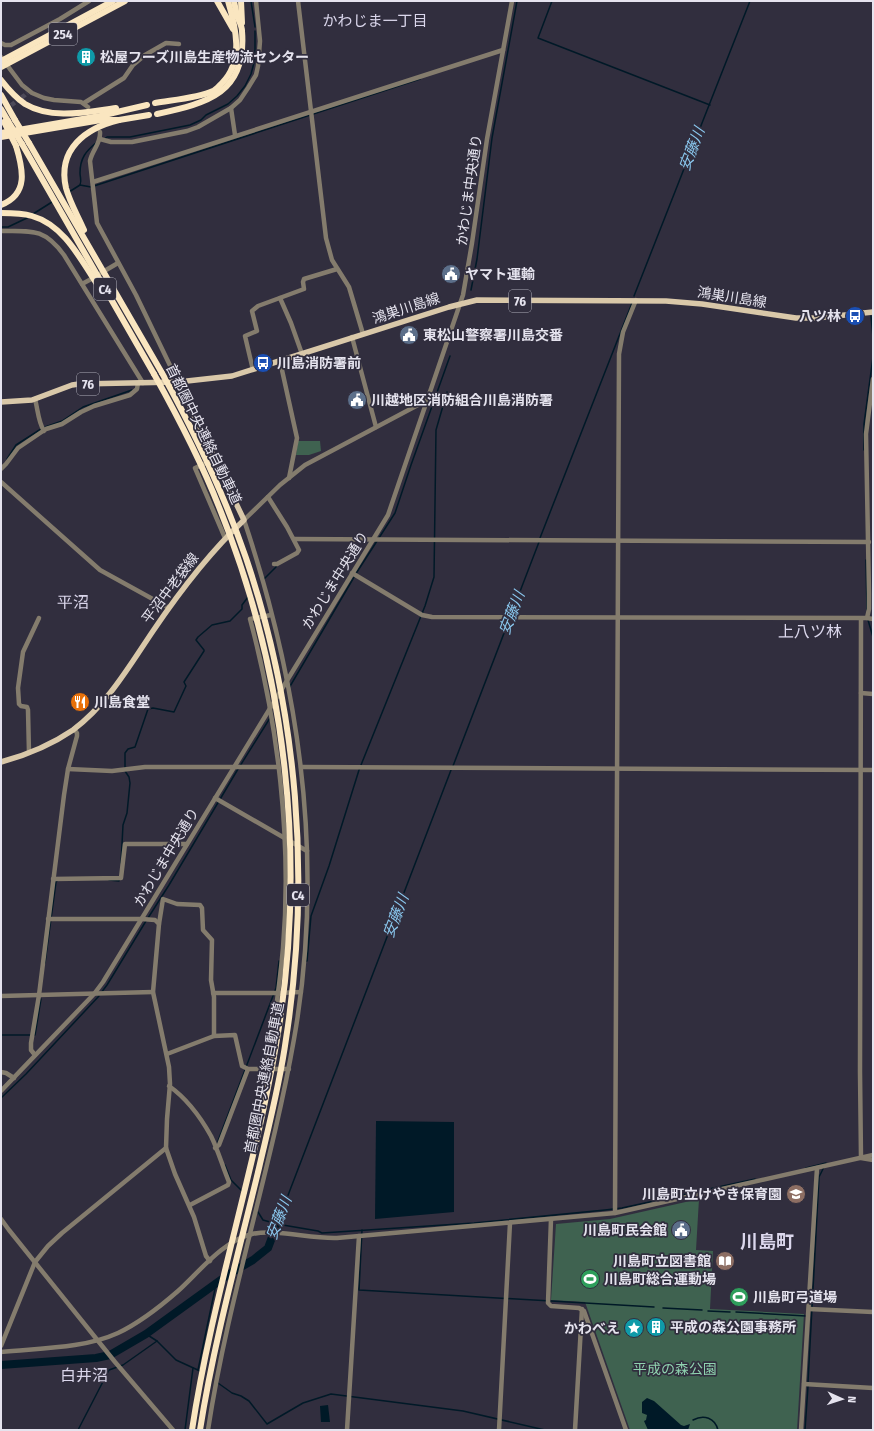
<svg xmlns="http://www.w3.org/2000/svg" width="874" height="1431" font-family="'Fira Sans Condensed','Noto Sans JP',sans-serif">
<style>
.green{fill:#3f6250}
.water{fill:#001927}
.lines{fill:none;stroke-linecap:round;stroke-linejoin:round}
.stream{stroke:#001927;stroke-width:1.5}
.river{stroke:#001927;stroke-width:8}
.minor-tunnel{stroke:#4c4958;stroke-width:4.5;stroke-dasharray:4.5 2;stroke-linecap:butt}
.minor{stroke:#847c6d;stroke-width:4.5}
.major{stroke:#d9c8a9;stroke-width:5.5}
.highway{stroke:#fae6c0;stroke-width:6}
.highway-bridge{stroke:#fae6c0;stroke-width:6}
.labels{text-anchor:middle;stroke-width:3.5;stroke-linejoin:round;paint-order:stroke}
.shield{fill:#312e3e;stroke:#afadb9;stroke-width:1}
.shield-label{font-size:13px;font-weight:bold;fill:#e5e3ee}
.poi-label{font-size:14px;font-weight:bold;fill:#e5e3ee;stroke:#312e3e;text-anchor:start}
.street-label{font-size:14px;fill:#e5e3ee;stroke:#312e3e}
.park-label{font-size:14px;fill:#8fd2af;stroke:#312e3e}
.neighbourhood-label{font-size:15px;fill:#dbd7ec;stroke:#312e3e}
.water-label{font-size:15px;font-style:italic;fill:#8bc9f0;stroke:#312e3e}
.quarter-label{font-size:16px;fill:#dbd7ec;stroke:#312e3e}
.district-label{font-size:18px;font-weight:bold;fill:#dbd7ec;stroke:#312e3e}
</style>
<rect width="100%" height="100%" fill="#312e3e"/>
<g class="green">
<polygon points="298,441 320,441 321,451 309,455 296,455"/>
<polygon points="699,1199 696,1250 713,1251 710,1309 804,1314 797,1430 630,1430 585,1302 551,1300 556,1224 610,1219"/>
</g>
<g class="water">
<polygon points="376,1121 454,1122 454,1212 375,1219"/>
<polygon points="647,1398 654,1401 681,1425 684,1426 690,1424 688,1430 648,1430 644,1421 646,1420 647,1415 642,1413 642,1402"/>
<polygon points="328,1405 330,1422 321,1422 320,1406"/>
</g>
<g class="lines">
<g class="stream">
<polyline points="251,1 255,27"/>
<polyline points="552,1 538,38 710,105"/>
<polyline points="104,139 107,137 130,137 190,125 201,120 206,115 228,104 237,96 245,86 251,74 255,59 255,31"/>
<path d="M80 185C82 180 80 178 80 173 80 158 86 151 97 142"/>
<polyline points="69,192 80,185 91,187 420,79"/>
<polyline points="33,214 52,202"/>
<polyline points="1,227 8,227 27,218"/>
<polyline points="471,290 477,259 492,138 517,1"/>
<polyline points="634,296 750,1"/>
<polyline points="871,316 873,337"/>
<polyline points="45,427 62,421 83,407 132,390"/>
<polyline points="864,450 864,424 873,357"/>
<polyline points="7,459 16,445 41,429"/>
<polyline points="540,538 632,303"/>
<polyline points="866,560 867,610"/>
<polyline points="264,579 276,567 276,564"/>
<polyline points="868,620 873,637"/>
<polyline points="289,688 357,572 395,513 411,465 450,356"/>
<polyline points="240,766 270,718"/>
<polyline points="453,766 539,542"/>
<polyline points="121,863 123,825 127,813 130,783 129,777 125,771 125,753 128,749 135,747 148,709 153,708 174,712 186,686 184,682 204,651 204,650 196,640 198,637 212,625 230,621 242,609 242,605 248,597"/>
<polyline points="109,880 119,881 119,879"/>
<polyline points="148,918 169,885 238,769"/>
<polyline points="306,961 307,961 311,916 329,866 359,770 425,606 434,577 436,430 447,392"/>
<polyline points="45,963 56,882 57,881"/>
<polyline points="101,993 107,985 146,921"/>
<polyline points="1,1035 35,1035 41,999"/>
<polyline points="1,1098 26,1074 99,996"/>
<polyline points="218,1144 218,1141 276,988 279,961"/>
<polyline points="225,1165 231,1180 242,1191"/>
<polyline points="806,1168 826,1163 825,1164"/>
<polyline points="258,1212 263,1220 277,1224 318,1231 322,1233 474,1223 605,1210 622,1208 755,1179"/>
<polyline points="277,1224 451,770"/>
<polyline points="362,1230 359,1290 654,1307"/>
<polyline points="663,1308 702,1310"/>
<polyline points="708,1311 730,1312"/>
<polyline points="736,1312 806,1316"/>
<polyline points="146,1334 157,1341 176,1360 200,1371"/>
<polyline points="198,1370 216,1284"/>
<polyline points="808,1382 819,1177 824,1167"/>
<polyline points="218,1383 232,1393 241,1396 249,1401 267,1424 303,1403 331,1394 463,1411 545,1430"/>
<path d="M693 1420C704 1414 715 1418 718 1430"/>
<polyline points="78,1430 109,1370 123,1365 157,1341"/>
<polyline points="185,1430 193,1368"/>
<polyline points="805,1430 808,1386"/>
</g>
<polyline class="river" points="1,1365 96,1358 110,1355 146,1334 229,1274 253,1260 268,1248 277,1224"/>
<polyline class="minor-tunnel" points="6,109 25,95 27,93"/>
<g class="minor">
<polyline points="298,1 326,238 332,260 349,287 363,334"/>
<polyline points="1,43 5,45 11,45 60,19 89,1"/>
<polyline points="1,57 22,85 32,93 44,98 54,100 81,102 88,107"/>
<polyline points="84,103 124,78 133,65 145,55 166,43 179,44"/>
<polyline points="231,108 235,135"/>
<path d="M100 132C101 144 92 150 90 161L97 223 136 295 178 382"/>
<polyline points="100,139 111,142 132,142 187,131 198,127 231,108 240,100 248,88 256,75 258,66 260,41 256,1"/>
<polyline points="93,182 503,50"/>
<path d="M1 231C32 231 44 228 64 255L143 383"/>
<polyline points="101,273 118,263"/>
<polyline points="82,284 95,277"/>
<polyline points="280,298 291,323 302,354"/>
<polyline points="352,337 376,427"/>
<polyline points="280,361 297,438 289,478"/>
<polyline points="253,370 245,336 257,331 252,311 258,306 304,289 303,282 304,279 337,269"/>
<path d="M35 399C38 410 38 422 44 431"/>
<polyline points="215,459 195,468 225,538"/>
<polyline points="1,469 6,464 18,448 46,429 62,424 81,412 94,406 130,395 137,389 138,383"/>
<polyline points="1,482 100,570 169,608"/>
<polyline points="268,497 287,527 299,550 297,553 277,564 274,564"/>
<polyline points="294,539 869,542"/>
<polyline points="352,573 422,615 432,617 867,618 869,609 869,593 866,434 873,379"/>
<polyline points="867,618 873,619"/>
<polyline points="861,619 860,1072 861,1158 873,1160"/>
<polyline points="861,693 873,694"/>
<polyline points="29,753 28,710 27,707 21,706 19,704 18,688 23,652 39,618"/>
<polyline points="301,767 873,770"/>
<polyline points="68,769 112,771 145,767 278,767"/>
<polyline points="215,798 307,851"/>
<polyline points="53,879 121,878 125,844 187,844"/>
<polyline points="48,919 142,919 155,920 159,924 153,992 169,1067 170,1084 167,1119 166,1148 175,1174 194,1217 206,1256 210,1261"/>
<polyline points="159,924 163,899 177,904 200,905 202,908 203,930 212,940 211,980 214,997 214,1036"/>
<polyline points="213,993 278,993 301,992"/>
<polyline points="1,996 153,992"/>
<polyline points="167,1054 214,1036 235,1035 242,1066 248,1069 289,1069"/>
<polyline points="35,1055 31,1050 31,1043 39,995 64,795 68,769 77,736 77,733 74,729"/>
<polyline points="1,1072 6,1073 14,1078"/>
<path d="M169 1086C186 1098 201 1118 211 1136 218 1150 223 1168 229 1182L228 1185 190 1205"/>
<polyline points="1,1091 94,994 103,982 388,515 463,295 472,243 487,139 512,1"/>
<path d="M250 1145C265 1080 277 1015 283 948 292 840 278 723 250 619L271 615"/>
<polyline points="215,1148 219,1145 248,1069"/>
<polyline points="615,1213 619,354 623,332 636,300"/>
<polyline points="1,1219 9,1230 115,1362 173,1430"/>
<polyline points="551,1219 548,1303 551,1306 579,1308 584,1311 626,1430"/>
<polyline points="809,1309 873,1312"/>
<polyline points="1,1346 35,1262 48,1246 62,1233 166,1148"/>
<path d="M1 1352C38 1348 83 1349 118 1333 137 1324 162 1305 178 1291 198 1273 224 1240 252 1234 277 1229 310 1239 337 1238L615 1213 873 1155"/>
<polyline points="804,1384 873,1388"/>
<path d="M208 1430C228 1298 271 1170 294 1039 325 864 300 687 244 520L280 485 305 465 418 405 424 403H426"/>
<polyline points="347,1430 359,1236"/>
<polyline points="499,1430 510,1223"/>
<polyline points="575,1430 582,1309"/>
<polyline points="801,1430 817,1168"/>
</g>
<g class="major">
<polyline points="1,402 32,400 72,385 79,384 178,382 232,376 449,307 477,300 666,301 702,304 796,318 817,318 873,312"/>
<path d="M1 762C27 755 51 745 73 730 107 705 130 665 153 631 180 591 209 553 244 520L178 382"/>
</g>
<g class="highway">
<polyline points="217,1 233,29"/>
<polyline points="241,1 242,23"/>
<polyline points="1,61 113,1"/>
<polyline points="1,67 125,1"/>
<path d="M1 80C8 89 16 98 25 104 52 120 86 112 116 108"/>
<polyline points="1,95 15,120"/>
<path d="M155 103C172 100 198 98 213 91 216 90 219 86 222 83 244 61 236 28 228 1"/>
<polyline points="1,109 8,121"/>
<path d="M157 114C208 103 247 93 242 31 242 26 239 21 237 16 236 11 235 6 234 1"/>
<polyline points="1,133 100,116 147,105"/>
<polyline points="1,137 101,120 119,120 149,115"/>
<polyline points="29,143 162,373"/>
<polyline points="22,144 154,374"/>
<path d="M1 205C29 194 23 169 16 146"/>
<path d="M1 213C11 213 22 213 32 216 67 226 83 265 103 293"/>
<path d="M84 230C78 216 70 203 66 188 57 149 86 128 119 120"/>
</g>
<g class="highway-bridge">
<polyline points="15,120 29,143"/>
<polyline points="8,121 22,144"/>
<polyline points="4,122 16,146"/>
<path d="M162 373C195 433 224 494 246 558 298 712 311 879 286 1039 280 1083 269 1125 259 1168 238 1255 214 1341 200 1430"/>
<path d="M154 374C178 417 201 461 219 507 287 675 307 861 277 1039 255 1171 212 1298 192 1430"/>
</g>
</g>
<defs>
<g id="building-disc" transform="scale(1)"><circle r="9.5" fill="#0f9aa8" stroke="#312e3e"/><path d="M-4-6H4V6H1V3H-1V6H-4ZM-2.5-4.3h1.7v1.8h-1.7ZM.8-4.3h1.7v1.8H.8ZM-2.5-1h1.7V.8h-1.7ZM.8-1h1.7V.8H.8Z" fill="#fff"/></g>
<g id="civic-disc" transform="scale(1)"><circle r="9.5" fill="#5c6f8a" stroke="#312e3e"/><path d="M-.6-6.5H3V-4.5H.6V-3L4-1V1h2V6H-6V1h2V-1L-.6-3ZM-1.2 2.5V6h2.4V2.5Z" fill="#fff"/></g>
<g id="bus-disc" transform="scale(1)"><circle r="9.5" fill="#1a4fb4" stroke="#312e3e"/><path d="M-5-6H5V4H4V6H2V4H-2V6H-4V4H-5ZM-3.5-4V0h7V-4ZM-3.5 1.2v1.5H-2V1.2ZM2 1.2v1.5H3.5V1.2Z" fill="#fff"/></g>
<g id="restaurant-disc" transform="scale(1)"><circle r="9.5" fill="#e8710a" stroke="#312e3e"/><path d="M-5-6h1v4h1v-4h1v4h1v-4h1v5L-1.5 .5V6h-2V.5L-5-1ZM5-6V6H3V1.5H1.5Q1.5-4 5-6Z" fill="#fff"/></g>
<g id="school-disc" transform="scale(1)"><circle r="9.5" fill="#8d6e63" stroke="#312e3e"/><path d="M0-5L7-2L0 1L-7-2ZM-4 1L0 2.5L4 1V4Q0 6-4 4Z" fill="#fff"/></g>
<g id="library-disc" transform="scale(1)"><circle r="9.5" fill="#8d6e63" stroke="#312e3e"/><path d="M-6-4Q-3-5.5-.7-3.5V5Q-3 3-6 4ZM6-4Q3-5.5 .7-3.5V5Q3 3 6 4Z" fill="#fff"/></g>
<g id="stadium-disc" transform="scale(1)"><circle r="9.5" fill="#2e9e5b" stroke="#312e3e"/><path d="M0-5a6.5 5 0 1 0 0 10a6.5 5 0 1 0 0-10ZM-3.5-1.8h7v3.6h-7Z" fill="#fff"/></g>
<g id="sight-disc" transform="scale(1)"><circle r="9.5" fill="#0f9aa8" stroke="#312e3e"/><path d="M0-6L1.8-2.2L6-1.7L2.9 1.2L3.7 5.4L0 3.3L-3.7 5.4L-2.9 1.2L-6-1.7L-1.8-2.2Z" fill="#fff"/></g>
</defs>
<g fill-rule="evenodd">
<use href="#building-disc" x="86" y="57"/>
<use href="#civic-disc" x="451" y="274"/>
<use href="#bus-disc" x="855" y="316"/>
<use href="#civic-disc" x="409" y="335"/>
<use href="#bus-disc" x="263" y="363"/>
<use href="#civic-disc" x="357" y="400"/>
<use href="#restaurant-disc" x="80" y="702"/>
<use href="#school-disc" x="796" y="1194"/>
<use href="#civic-disc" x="681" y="1230"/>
<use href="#library-disc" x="725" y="1261"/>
<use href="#stadium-disc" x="590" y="1279"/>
<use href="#stadium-disc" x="739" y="1297"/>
<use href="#building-disc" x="656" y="1327"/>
<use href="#sight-disc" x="634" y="1328"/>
</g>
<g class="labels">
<g class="shield">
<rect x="49" y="23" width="28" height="22" rx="3"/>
<rect x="94" y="278" width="22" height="22" rx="3"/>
<rect x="509" y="290" width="22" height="22" rx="3"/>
<rect x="77" y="373" width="22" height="22" rx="3"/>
<rect x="287" y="884" width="22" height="22" rx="3"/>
</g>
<g class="shield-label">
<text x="63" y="39">254</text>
<text x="105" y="294">C4</text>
<text x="520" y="306">76</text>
<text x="88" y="389">76</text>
<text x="298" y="900">C4</text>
</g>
<g class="poi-label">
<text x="100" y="62">松屋フーズ川島生産物流センター</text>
<text x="465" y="279">ヤマト運輸</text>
<text x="841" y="321" text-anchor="end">八ツ林</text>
<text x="423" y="340">東松山警察署川島交番</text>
<text x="277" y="368">川島消防署前</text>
<text x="371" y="405">川越地区消防組合川島消防署</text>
<text x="94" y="707">川島食堂</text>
<text x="782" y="1199" text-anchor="end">川島町立けやき保育園</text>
<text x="667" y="1235" text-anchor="end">川島町民会館</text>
<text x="711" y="1266" text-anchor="end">川島町立図書館</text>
<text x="604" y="1284">川島町総合運動場</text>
<text x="753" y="1302">川島町弓道場</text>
<text x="670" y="1332">平成の森公園事務所</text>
<text x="620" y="1333" text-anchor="end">かわべえ</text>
</g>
<g class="street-label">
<text transform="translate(469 190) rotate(-82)" y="5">かわじま中央通り</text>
<text transform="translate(732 297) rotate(9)" y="5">鴻巣川島線</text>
<text transform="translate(406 308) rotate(-18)" y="5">鴻巣川島線</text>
<text transform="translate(204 434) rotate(64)" y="5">首都圏中央連絡自動車道</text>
<text transform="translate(335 580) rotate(-58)" y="5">かわじま中央通り</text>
<text transform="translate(170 588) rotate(-53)" y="5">平沼中老袋線</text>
<text transform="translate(166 857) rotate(-59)" y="5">かわじま中央通り</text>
<text transform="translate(264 1078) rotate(-79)" y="5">首都圏中央連絡自動車道</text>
</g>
<g class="park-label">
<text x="675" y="1374">平成の森公園</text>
</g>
<g class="neighbourhood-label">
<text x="375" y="26">かわじま一丁目</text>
</g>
<g class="water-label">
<text transform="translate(692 149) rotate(-69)" y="5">安藤川</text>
<text transform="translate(512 613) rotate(-69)" y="5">安藤川</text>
<text transform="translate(396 916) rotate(-69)" y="5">安藤川</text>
<text transform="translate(279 1218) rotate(-69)" y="5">安藤川</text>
</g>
<g class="quarter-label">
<text x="73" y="608">平沼</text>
<text x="810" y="637">上八ツ林</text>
<text x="84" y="1381">白井沼</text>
</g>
<g class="district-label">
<text x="767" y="1248">川島町</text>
</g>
</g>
<rect width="874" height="1431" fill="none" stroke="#e5e3ee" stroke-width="4"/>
<g transform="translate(842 1399) rotate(93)" stroke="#312e3e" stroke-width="3" paint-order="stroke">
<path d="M0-3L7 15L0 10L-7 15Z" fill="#e5e3ee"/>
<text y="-6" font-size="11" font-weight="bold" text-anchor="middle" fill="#e5e3ee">N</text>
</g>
</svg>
